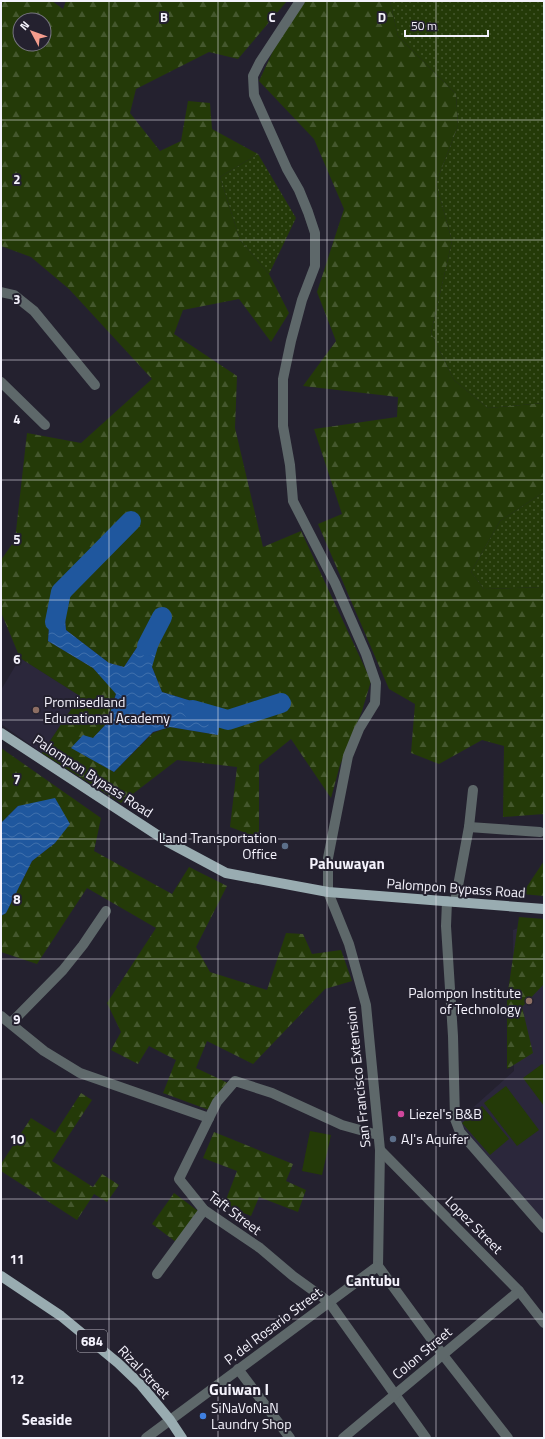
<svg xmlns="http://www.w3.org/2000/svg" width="545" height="1439" font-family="'Titillium Web',sans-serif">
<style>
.built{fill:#2b273b}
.grass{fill:url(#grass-dots)}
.forest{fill:url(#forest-firs);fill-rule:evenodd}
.park{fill:#243a08}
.water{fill:url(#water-waves)}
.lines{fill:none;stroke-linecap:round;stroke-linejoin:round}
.river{stroke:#1f579e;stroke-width:20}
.minor{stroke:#5e686a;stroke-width:10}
.major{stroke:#99acb1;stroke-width:10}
.grid{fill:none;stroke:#f4f2fc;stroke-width:1;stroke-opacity:0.55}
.education-dot{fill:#8d6e63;stroke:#24212f;stroke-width:1.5}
.service-dot{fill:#5c6f8a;stroke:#24212f;stroke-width:1.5}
.hotel-dot{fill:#d1479c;stroke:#24212f;stroke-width:1.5}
.shop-dot{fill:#3f7fe0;stroke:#24212f;stroke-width:1.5}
.labels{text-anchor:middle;stroke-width:4;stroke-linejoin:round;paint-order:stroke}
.shield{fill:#24212f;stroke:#b6b3be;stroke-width:1}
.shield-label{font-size:13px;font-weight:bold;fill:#f4f2fc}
.poi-label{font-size:14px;fill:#f4f2fc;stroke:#24212f;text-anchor:start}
.street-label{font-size:14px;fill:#f4f2fc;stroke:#24212f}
.neighbourhood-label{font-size:15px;font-weight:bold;fill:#f4f2fc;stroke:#24212f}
.quarter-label{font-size:16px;font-weight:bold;fill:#f4f2fc;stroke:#24212f}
.grid-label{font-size:13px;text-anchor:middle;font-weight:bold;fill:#f4f2fc;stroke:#24212f;stroke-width:4;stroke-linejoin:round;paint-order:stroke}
</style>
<defs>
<pattern id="grass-dots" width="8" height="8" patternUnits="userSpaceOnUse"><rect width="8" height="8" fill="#243a08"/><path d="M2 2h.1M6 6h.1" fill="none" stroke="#44572d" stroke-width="1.8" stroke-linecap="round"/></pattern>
<pattern id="forest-firs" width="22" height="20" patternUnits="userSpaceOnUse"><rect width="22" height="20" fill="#243a08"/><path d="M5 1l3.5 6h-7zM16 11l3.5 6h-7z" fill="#44572d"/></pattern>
<pattern id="water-waves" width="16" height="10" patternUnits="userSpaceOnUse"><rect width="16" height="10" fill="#1f579e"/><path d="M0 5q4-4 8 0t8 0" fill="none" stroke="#4070ac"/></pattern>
</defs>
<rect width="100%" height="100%" fill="#24212f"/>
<g class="built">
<polygon points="20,658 80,696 42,753 1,724 1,690"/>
<polygon points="544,918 544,1223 458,1121 514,1071 513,930"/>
</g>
<g class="grass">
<polygon points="390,1 544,1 544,403 488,408 454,380 431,333 452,241 436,183 458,126 456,94 398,36"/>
<polygon points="258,154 296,218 269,274 240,240 220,177"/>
<polygon points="544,492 544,587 484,589 471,572 500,521"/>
</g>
<g class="forest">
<path d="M1 1H52L63 9 66 1H287L238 59 209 52 136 89 130 113 160 151 181 141 188 101 210 103 212 129 258 154 220 177 240 240 269 274 289 313 271 342 239 299 183 310 174 334 237 376 235 428 263 547 301 531 371 681 362 711 340 765 331 798 291 739 259 765V838L230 827 237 767 177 760 121 803 42 753 80 696 20 658 1 612V560L15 540 27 433 81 443 152 379 69 289 31 257 1 246ZM20 20H44V44H20ZM71 577 78 582 64 609 66 630 109 663 124 667 155 620 152 667 162 692 221 710 218 735 170 727 153 733 114 772 72 748 93 738 107 723 116 693 93 668 48 641 50 614Z"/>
<polygon points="304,1 390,1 398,36 456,94 458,126 436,183 452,241 431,333 454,380 488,408 544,403 544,492 500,521 471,572 484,589 544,587 544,814 503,817 504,746 482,740 439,764 411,753 415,704 389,689 318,524 342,514 314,429 397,417 398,397 303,386 336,341 317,292 344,209 314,139 259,81 280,36"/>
<polygon points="1,748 101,818 94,851 172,894 189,867 227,886 196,947 210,972 267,990 286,933 303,934 312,954 341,950 352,981 325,989 253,1064 207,1041 196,1068 228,1083 209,1110 163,1093 176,1060 149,1046 138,1064 111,1050 121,1032 107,1003 156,928 87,888 37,964 1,952 1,916 6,913 32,861 55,843 18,806 1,823"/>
<polygon points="544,861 544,896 522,894"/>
<polygon points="519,917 544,919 544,984 522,1007 533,1053 507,1069 507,998"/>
<polygon points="81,1093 92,1100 52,1161 93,1187 102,1174 119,1185 107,1202 94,1194 77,1220 1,1171 1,1164 31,1118 55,1133"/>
<polygon points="214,1132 293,1164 286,1181 306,1190 298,1212 259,1197 251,1216 224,1205 237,1171 203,1158"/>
<polygon points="174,1193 198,1211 176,1242 152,1224"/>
</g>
<g class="park">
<polygon points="542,1064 544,1066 544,1106 523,1078"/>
<polygon points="506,1086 539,1130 517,1146 484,1103"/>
<polygon points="482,1106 509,1139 490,1155 462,1123"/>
<polygon points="310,1131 331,1135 322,1175 302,1171"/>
</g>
<g class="water">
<polygon points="71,576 78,582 64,609 66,630 109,663 124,667 155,620 164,626 152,667 162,692 221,710 218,735 170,727 153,732 114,772 71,748 83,735 93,738 107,723 116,694 93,668 48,641 50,614"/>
<polygon points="55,798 70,824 55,843 32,861 6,913 1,916 1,823 18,806"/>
</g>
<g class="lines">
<g class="river">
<polyline points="55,622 61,592 131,521"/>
<polyline points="147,646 162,617"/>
<polyline points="193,710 228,720 281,703"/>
</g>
<g class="minor">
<polyline points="300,1 260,62 253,76 254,95 287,169 299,190 308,212 315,233 315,266 302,300 291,341 283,379 283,426 290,465 293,501 335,583 366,654 376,683 375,703 359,729 348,756 328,858 328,892 349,944 366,1005 380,1150 378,1266"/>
<polyline points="1,292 14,295 34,311 95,385"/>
<polyline points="1,382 45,425"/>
<polyline points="469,827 540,832"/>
<polyline points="447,901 446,926 453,1036 455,1119 460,1132 544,1228"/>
<polyline points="455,902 469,827 473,790"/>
<polyline points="1,1016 44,1051 80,1073 209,1118 179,1179 204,1210 260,1248 293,1276 329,1302 426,1438"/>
<polyline points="11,1023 63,970 83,945 106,911"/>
<polyline points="209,1118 217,1102 235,1081 272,1093 342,1125 378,1135"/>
<polyline points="380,1150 519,1291 544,1323"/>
<polyline points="378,1266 443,1355 508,1438"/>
<polyline points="157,1274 204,1210"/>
<polyline points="238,1369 290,1438"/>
<polyline points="146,1438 378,1266"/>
<polyline points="343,1438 519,1291"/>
</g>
<g class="major">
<polyline points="1,733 168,842 226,873 328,892 544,909"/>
<polyline points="1,1276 61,1316 118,1363 141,1385 170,1420 182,1438"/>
</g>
</g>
<path class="grid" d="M109 1V1438M218 1V1438M327 1V1438M436 1V1438M1 120H544M1 240H544M1 360H544M1 480H544M1 600H544M1 720H544M1 839H544M1 959H544M1 1079H544M1 1199H544M1 1319H544"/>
<g class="education-dot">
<circle cx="36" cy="710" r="4"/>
<circle cx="529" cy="1001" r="4"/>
</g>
<g class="service-dot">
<circle cx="285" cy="846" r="4"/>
<circle cx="393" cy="1139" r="4"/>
</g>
<circle class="hotel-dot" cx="401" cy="1114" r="4"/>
<circle class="shop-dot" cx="203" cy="1416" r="4"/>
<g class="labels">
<rect class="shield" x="77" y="1330" width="30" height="22" rx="3"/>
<g class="shield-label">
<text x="92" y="1346">684</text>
</g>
<g class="poi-label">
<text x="44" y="707">Promisedland<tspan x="44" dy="16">Educational Academy</tspan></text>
<text x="277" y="843" text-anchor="end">Land Transportation<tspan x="277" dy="16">Office</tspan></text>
<text x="521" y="998" text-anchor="end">Palompon Institute<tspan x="521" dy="16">of Technology</tspan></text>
<text x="409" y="1119">Liezel's B&amp;B</text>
<text x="401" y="1144">AJ's Aquifer</text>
<text x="211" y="1413">SiNaVoNaN<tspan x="211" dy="16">Laundry Shop</tspan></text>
</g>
<g class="street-label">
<text transform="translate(93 776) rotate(33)" y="5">Palompon Bypass Road</text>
<text transform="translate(456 888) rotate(4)" y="5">Palompon Bypass Road</text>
<text transform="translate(358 1077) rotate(-96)" y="5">San Francisco Extension</text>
<text transform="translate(235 1213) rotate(37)" y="5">Taft Street</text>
<text transform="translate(474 1225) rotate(45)" y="5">Lopez Street</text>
<text transform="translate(273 1326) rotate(-37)" y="5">P. del Rosario Street</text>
<text transform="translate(422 1353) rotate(-40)" y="5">Colon Street</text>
<text transform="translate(144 1372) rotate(46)" y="5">Rizal Street</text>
</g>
<g class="neighbourhood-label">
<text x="347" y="869">Pahuwayan</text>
<text x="373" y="1286">Cantubu</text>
<text x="47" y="1425">Seaside</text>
</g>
<g class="quarter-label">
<text x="239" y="1395">Guiwan I</text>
</g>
</g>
<g class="grid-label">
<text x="164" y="22">B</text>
<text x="272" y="22">C</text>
<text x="382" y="22">D</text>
<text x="17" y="184">2</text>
<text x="17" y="304">3</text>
<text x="17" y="424">4</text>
<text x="17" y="544">5</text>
<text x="17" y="664">6</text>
<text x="17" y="784">7</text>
<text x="17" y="904">8</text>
<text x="17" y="1024">9</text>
<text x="17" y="1144">10</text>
<text x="17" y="1264">11</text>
<text x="17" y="1384">12</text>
</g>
<rect width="545" height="1439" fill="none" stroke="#f4f2fc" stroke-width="4"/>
<g transform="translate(32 32) rotate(311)"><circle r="19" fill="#24212f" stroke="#777581"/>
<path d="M0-3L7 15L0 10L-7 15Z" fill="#f49d8d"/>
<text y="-6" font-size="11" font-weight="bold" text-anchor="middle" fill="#f4f2fc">N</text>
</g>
<path d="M405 30v6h83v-6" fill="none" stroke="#f4f2fc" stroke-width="2"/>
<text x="411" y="30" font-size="12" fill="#f4f2fc" stroke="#24212f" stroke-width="3" paint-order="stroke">50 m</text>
</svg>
